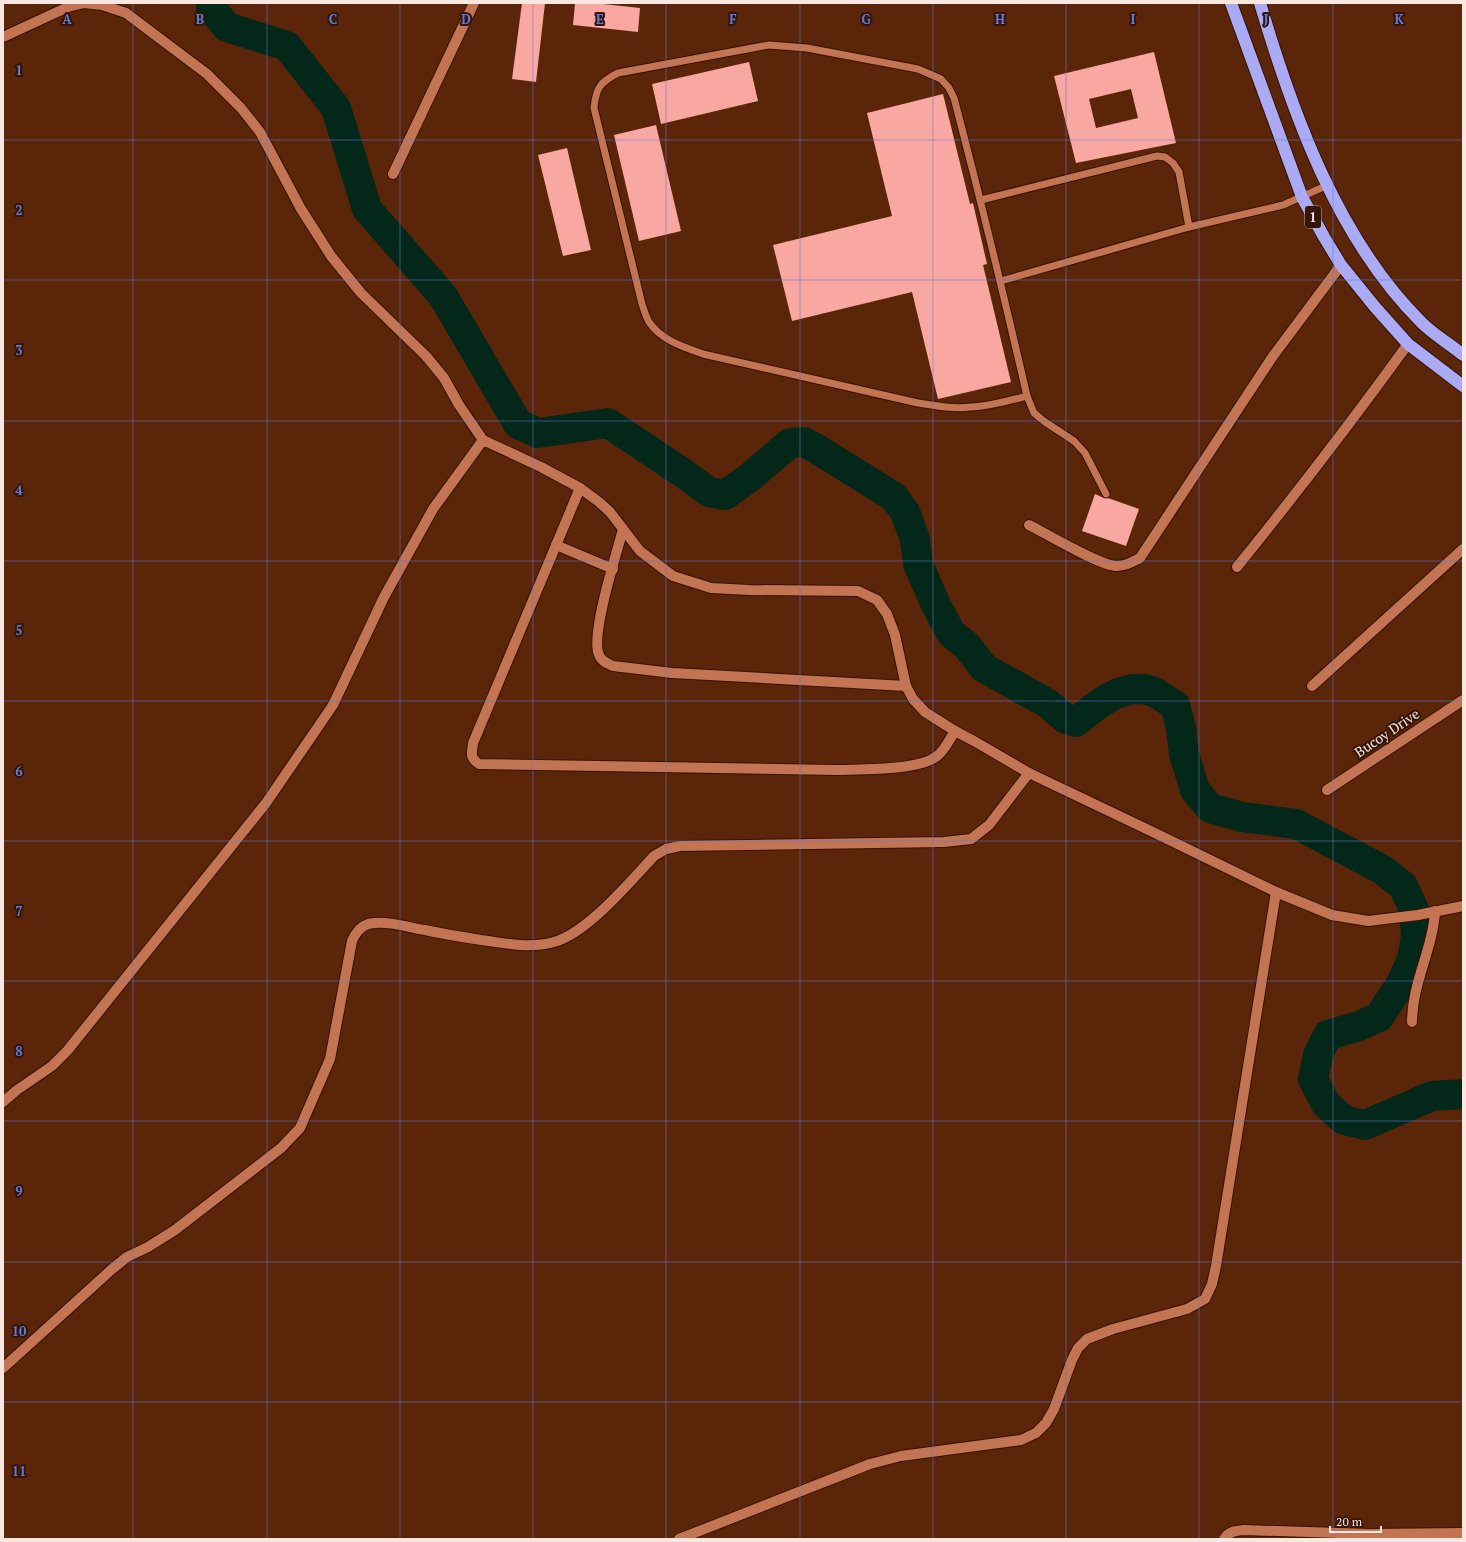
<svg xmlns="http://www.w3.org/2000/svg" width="1466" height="1542" font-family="'PT Serif',serif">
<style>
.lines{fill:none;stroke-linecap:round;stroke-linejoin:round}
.river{stroke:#03281a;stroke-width:30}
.building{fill:#f8a7a1;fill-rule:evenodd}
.lane-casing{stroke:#371202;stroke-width:9}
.street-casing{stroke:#371202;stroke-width:12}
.highway-casing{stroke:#371202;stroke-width:14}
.lane{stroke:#c37453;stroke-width:7}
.street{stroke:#c37453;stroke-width:10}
.highway{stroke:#aaaaf5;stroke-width:12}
.grid{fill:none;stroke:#5f7cda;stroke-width:1;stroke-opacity:0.55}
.labels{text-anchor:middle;stroke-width:4;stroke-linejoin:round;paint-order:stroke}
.shield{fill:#341507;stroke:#bea89f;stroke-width:1}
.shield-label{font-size:13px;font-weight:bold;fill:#f9e7e0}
.street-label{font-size:14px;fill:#f9e7e0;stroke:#341507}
.grid-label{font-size:13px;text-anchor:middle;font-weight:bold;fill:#5f7cda;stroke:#341507;stroke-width:4;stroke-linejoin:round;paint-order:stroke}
</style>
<rect width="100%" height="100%" fill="#5b250a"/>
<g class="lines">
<path class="river" d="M211 3V8L227 27 287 46 336 108 367 209 443 296 518 424 538 433 608 423 683 473 709 492 725 495 749 478 790 443 804 442 817 449 894 497 905 512 915 539 918 564 936 605 951 633 967 646 984 668 1047 703 1066 719 1076 722C1096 705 1126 680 1154 692 1161 696 1168 701 1175 705L1181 728 1184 754 1195 790 1210 808 1242 817 1296 824 1383 870 1403 886 1414 910 1416 936 1412 959 1402 982 1379 1017 1359 1026 1328 1035 1318 1055 1313 1079 1326 1104 1344 1120 1365 1125 1432 1096 1463 1094"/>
</g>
<g class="building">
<polygon points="522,3 545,3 536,82 512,79"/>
<polygon points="575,3 594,3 640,8 638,32 573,25"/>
<path d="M1154 52 1176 143 1076 163 1054 76ZM1131 89 1138 118 1096 128 1089 99Z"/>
<polygon points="749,62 758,101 661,124 652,84"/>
<polygon points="943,94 970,204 973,203 987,264 983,265 1011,382 938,399 912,292 792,321 773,245 892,216 867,113"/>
<polygon points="656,125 681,231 639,241 614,135"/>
<polygon points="567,148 591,250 563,256 538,155"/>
<polygon points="1095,494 1104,498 1108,498 1139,509 1126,546 1082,531"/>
</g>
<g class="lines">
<g class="lane-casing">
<g id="lane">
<path d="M769 45 807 48 918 69 941 79 949 88 954 98C980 197 1004 296 1027 396 1008 401 990 406 971 407 953 409 936 406 918 403L703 354C683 347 661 340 649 322 646 317 644 310 642 304L594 108C596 88 600 82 618 73Z"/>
<polyline points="981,200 1157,156 1165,157 1173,163 1179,172 1189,227"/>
<polyline points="1001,281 1189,227 1283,205 1328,185"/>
<polyline points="1027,396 1034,413 1045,422 1074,441 1085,453 1106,494"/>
</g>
</g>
<g class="street-casing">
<g id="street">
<polyline points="3,37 68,7 84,3 102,5 126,13 207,74 241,108 260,132 301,209 331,256 361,293 426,356 444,378 459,405 483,440"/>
<polyline points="393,174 474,3"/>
<path d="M580 488 473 743C472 753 469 757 479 764L836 770C861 769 918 771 937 756 945 750 949 740 955 731"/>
<path d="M1029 525C1045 533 1102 567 1117 566 1126 566 1132 562 1140 558L1273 356 1341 265"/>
<path d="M623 529C617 553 590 635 599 655 601 661 607 663 613 666L672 673 906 686"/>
<polyline points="556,545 613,569"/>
<path d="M1237 567C1296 494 1353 420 1408 344"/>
<polyline points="1312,686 1463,549"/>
<polyline points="1327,790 1463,700"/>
<path d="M1412 1022C1412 983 1433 949 1435 911"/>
<polyline points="3,1102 17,1090 52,1066 67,1051 266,803 333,705 384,597 433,509 483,440 541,467 580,488 599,502 610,512 640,551 673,576 711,588 749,590 858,591 877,600 887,614 895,635 906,686 913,699 925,712 955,731 974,741 1029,773 1157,834 1276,892 1332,915 1368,921 1418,915 1463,906"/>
<path d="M3 1368 111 1270 127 1257 148 1247 175 1230 281 1148 300 1128 330 1059 352 941C355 934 359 927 368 924 386 920 407 927 425 930 443 934 462 937 481 940 505 943 530 949 554 942 587 933 630 882 654 856L666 849 680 846 944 842 971 839 989 825 1029 773"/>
<polyline points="679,1539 870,1464 901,1456 1021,1440 1036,1433 1046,1423 1054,1409 1072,1360 1078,1348 1087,1339 1113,1329 1187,1309 1205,1299 1212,1284 1216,1266 1276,892"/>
<path d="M1224 1539C1229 1531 1236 1531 1244 1530L1370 1534 1463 1533"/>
</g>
</g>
<g class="highway-casing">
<g id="highway">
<polyline points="1231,3 1302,197 1324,237 1341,265 1375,307 1408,344 1463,386"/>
<path d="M1260 3C1293 115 1338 240 1422 323 1434 335 1450 344 1463 355"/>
</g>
</g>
<use href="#lane" class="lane"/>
<use href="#street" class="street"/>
<use href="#highway" class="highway"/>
</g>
<path class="grid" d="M133 3V1539M267 3V1539M400 3V1539M533 3V1539M666 3V1539M800 3V1539M933 3V1539M1066 3V1539M1199 3V1539M1333 3V1539M3 140H1463M3 280H1463M3 421H1463M3 561H1463M3 701H1463M3 841H1463M3 981H1463M3 1121H1463M3 1262H1463M3 1402H1463"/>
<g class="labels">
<rect class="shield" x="1305" y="206" width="16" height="22" rx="3"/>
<g class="shield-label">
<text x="1313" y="222">1</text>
</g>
<g class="street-label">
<text transform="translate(1387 733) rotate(-34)" y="5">Bucoy Drive</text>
</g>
</g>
<g class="grid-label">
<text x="67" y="24">A</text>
<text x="200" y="24">B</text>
<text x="333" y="24">C</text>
<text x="466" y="24">D</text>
<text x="600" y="24">E</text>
<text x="733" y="24">F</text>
<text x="866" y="24">G</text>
<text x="1000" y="24">H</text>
<text x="1133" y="24">I</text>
<text x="1266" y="24">J</text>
<text x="1399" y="24">K</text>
<text x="19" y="75">1</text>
<text x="19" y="215">2</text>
<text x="19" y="355">3</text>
<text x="19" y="495">4</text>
<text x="19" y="635">5</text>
<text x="19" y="776">6</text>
<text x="19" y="916">7</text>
<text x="19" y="1056">8</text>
<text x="19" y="1196">9</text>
<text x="19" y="1336">10</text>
<text x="19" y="1476">11</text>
</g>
<rect width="1466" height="1542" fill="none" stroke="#f9e7e0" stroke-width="8"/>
<path d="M1330 1526v6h51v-6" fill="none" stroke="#f9e7e0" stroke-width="2"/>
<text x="1336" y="1526" font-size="12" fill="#f9e7e0" stroke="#341507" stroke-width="3" paint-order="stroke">20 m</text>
</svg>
